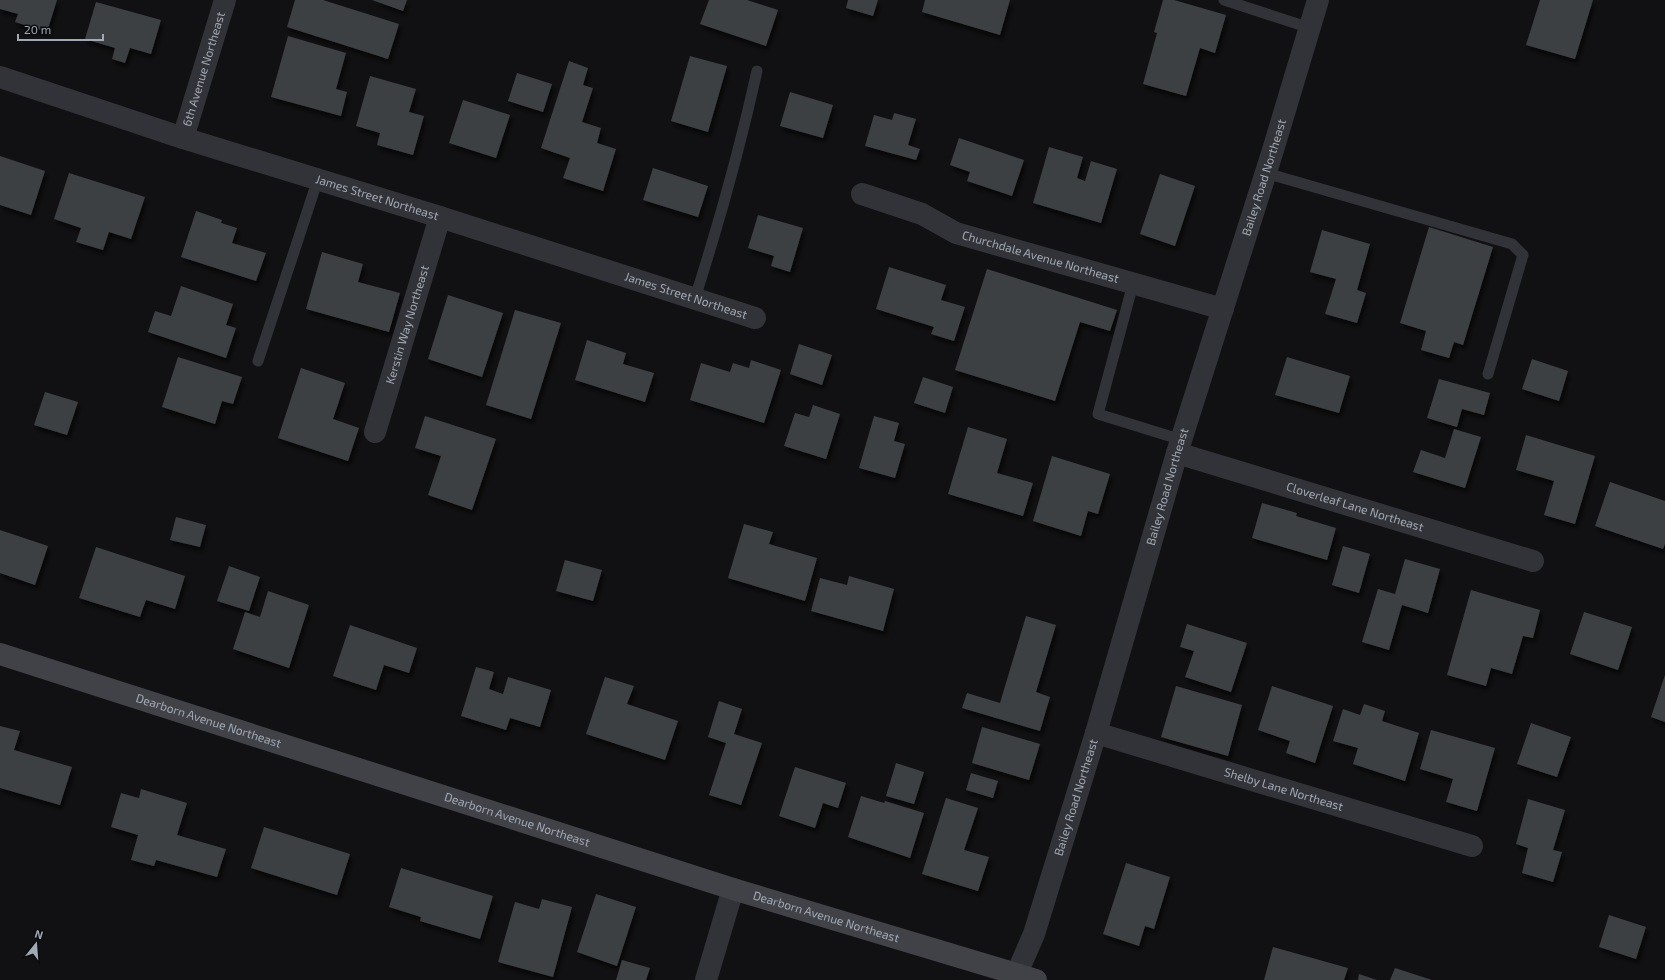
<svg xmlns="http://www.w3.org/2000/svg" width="1665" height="980" font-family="'Exo 2',sans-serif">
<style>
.building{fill:#3d3f43;filter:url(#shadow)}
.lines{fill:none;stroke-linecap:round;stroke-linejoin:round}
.lane{stroke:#323338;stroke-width:11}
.street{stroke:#323338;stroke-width:22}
.secondary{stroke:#404248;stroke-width:22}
.labels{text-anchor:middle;stroke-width:3;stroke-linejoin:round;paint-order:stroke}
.street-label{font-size:12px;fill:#a2a9b4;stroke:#0c0c0e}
</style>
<defs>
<filter id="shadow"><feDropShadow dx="2.5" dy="4.5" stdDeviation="2" flood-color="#0009"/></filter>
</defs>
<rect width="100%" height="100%" fill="#111113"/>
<g class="building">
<polygon points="0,0 57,0 47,32 15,22 18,14 0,9"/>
<polygon points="295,0 323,0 399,24 388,59 287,27"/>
<polygon points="372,0 407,0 403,11"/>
<polygon points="709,0 747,0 778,10 766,46 700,24"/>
<polygon points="848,0 878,0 873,16 846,8"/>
<polygon points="925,0 1010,0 1000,35 922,12"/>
<polygon points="1163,0 1174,0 1226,15 1215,53 1200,48 1186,96 1143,84 1157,33 1154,32"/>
<polygon points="1540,0 1593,0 1575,59 1526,45"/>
<polygon points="96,2 161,20 151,54 130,48 125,63 112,59 115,48 85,39"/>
<polygon points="288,36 346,53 336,89 347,92 341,116 271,97"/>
<polygon points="690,56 727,66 708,132 671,121"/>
<polygon points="569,61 588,68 583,85 593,88 582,122 601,128 597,143 616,149 603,191 563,178 570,158 541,148"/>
<polygon points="517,73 552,84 543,112 508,101"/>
<polygon points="370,76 416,89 409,112 424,116 413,155 377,145 380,133 356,126"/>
<polygon points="790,92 833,105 823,138 780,126"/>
<polygon points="463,100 510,115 496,158 449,143"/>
<polygon points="894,113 916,119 908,145 920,149 916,160 865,146 874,115 892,120"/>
<polygon points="959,138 1024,160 1012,196 967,181 970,172 950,165"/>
<polygon points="1049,147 1083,157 1077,178 1085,181 1091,161 1117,169 1101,223 1033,203"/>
<polygon points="0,156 45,171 31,215 0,205"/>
<polygon points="653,168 708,186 698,217 643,200"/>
<polygon points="69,173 145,197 131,239 109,232 103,250 76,242 81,228 54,219"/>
<polygon points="1160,174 1195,186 1175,246 1140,234"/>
<polygon points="196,211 222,220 221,223 237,228 232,243 266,253 256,281 181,257"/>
<polygon points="758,215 803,228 790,272 771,266 774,256 748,248"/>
<polygon points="1429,227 1493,247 1463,345 1454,342 1449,358 1421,350 1426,331 1400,323"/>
<polygon points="1322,230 1370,244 1357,290 1366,293 1357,323 1325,314 1336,279 1310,272"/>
<polygon points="322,252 363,264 358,282 400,293 389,332 306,309"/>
<polygon points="889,267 946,285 941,300 965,307 954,341 931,334 934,327 876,309"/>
<polygon points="987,269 1117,310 1110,331 1080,322 1055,401 955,370"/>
<polygon points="181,286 233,304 226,325 236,328 226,358 148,332 155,311 171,316"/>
<polygon points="448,295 503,313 482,377 428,359"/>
<polygon points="515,310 561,323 531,419 486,405"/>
<polygon points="587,340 626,353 623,364 654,373 645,402 575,380"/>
<polygon points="799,344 832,355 822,385 790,374"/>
<polygon points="178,357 242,377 233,404 222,401 215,424 162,407"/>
<polygon points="1287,357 1350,376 1339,413 1275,395"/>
<polygon points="1532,359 1568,371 1559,401 1522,389"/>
<polygon points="751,360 781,370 764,423 690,400 701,363 730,372 733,363 749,368"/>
<polygon points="301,368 345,383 333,419 359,428 348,461 278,438"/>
<polygon points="923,377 953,387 945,413 914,403"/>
<polygon points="1439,379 1490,393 1484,415 1462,409 1457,427 1427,418"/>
<polygon points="45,392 78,402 67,435 34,425"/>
<polygon points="813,405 840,414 826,459 784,446 795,413 809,417"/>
<polygon points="425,416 496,439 472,510 428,495 441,456 415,448"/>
<polygon points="874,416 899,423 894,441 905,444 895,478 859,468"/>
<polygon points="968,427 1007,439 997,473 1033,483 1023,516 948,494"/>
<polygon points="1454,429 1481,437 1465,488 1413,472 1421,450 1445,458"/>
<polygon points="1526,435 1595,456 1575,524 1544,515 1554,481 1516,470"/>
<polygon points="1052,456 1110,474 1098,514 1088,511 1081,536 1033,521"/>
<polygon points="1610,482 1665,501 1665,544 1663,549 1595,526"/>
<polygon points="1262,503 1297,513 1296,516 1336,528 1327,560 1252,538"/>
<polygon points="176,517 206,525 200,547 170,540"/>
<polygon points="744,524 773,532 769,544 817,558 805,601 728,578"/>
<polygon points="0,530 48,546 35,585 0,573"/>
<polygon points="1343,546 1370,554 1359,593 1332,585"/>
<polygon points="96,547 185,576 175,609 146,600 140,617 79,598"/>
<polygon points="1405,559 1440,569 1428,613 1402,605 1389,650 1362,642 1378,589 1395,594"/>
<polygon points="565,560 602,570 593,601 556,591"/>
<polygon points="229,566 260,577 249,611 217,601"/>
<polygon points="849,576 894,589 883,631 811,611 820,578 847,585"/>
<polygon points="1471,590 1540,610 1533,638 1523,636 1512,674 1491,668 1486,686 1447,675"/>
<polygon points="268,591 309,605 289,668 233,649 245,612 260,617"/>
<polygon points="1584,612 1632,627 1618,670 1570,654"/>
<polygon points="1026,616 1056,625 1036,692 1050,697 1040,731 962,708 967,693 1000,703"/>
<polygon points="1187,624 1247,643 1231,692 1185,677 1194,651 1180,647"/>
<polygon points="350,625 417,648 409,673 384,665 376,690 333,676"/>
<polygon points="476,667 494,672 489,689 503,694 508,677 551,690 540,727 510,718 506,730 461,716"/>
<polygon points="1665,675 1665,722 1651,717"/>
<polygon points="605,677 634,686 627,704 678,721 665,760 586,734"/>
<polygon points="1176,686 1242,705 1228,756 1161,737"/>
<polygon points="1272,686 1333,706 1315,763 1286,753 1290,741 1258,730"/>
<polygon points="719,701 742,709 734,734 762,743 741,805 709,795 726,743 708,737"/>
<polygon points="1364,704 1385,711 1382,721 1419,733 1405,781 1353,764 1358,748 1333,741 1343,709 1360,715"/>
<polygon points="1531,723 1571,737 1557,777 1517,764"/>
<polygon points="0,726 20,731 14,750 72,767 60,805 0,788"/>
<polygon points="982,727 1040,744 1029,780 972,763"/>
<polygon points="1431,730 1495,748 1477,811 1446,802 1453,779 1420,769"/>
<polygon points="896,763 924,772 914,804 886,796"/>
<polygon points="795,767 846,783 838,808 823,803 815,828 779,816"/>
<polygon points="971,773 998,781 993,798 966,790"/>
<polygon points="141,789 187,803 177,835 226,849 217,877 156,860 154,866 131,860 138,835 111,827 121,793 139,798"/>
<polygon points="861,796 884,803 885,801 924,813 910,858 848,837"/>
<polygon points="946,798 978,808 964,850 989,857 978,891 922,874"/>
<polygon points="1528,799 1565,810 1553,850 1562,852 1553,882 1522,873 1528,848 1516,844"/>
<polygon points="264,827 350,854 337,895 251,868"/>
<polygon points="1126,863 1170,877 1154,929 1145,926 1139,946 1103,934"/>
<polygon points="401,868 493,896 480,939 420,921 421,917 389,907"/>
<polygon points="596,894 636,907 617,966 577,952"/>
<polygon points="542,899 572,907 553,977 498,962 515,902 539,909"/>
<polygon points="1609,915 1646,927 1636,959 1599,947"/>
<polygon points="1273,947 1348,968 1344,980 1264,980"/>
<polygon points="622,960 650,968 646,980 616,980"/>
<polygon points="1395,968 1432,980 1390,980"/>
<polygon points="1359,974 1377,980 1358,980"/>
</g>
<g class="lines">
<g class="lane">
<polyline points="1224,0 1310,28"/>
<polyline points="1266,173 1512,244 1523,255 1488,374"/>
<polyline points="1133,284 1098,414 1182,440"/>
<path d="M695 298C719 223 740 148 757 71"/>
<polyline points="258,361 318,179"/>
</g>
<g class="street">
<path id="s1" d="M0 77 183 138 440 217 755 318"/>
<path id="s2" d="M183 138 225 0"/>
<path id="s3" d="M862 194 922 214 956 233 1223 309"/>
<path id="s4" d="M375 432 440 217"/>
<path id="s5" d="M1177 453 1533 561"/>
<path id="s6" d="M1096 733 1472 846"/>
<polyline points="706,980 733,889"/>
<path id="s7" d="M1014 980 1034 934 1096 733 1177 453 1273 150 1318 0"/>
</g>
<path class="secondary" id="s8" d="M0 654 733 889 1036 980"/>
</g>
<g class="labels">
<g class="street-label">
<text dy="4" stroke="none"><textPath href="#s2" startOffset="72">6th Avenue Northeast</textPath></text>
<text dy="4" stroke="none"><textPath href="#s7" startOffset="841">Bailey Road Northeast</textPath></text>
<text dy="4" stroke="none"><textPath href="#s1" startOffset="396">James Street Northeast</textPath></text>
<text dy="4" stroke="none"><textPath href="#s3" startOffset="190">Churchdale Avenue Northeast</textPath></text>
<text dy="4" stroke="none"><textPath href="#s1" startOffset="720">James Street Northeast</textPath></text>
<text dy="4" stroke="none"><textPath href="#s4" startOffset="112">Kerstin Way Northeast</textPath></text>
<text dy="4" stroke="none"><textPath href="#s7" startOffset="517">Bailey Road Northeast</textPath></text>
<text dy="4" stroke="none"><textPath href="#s5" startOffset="186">Cloverleaf Lane Northeast</textPath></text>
<text dy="4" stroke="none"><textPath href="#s8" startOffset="219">Dearborn Avenue Northeast</textPath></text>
<text dy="4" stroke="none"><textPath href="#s6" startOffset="196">Shelby Lane Northeast</textPath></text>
<text dy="4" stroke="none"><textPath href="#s7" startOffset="193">Bailey Road Northeast</textPath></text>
<text dy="4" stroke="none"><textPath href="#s8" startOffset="543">Dearborn Avenue Northeast</textPath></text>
<text dy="4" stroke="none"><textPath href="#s8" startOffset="867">Dearborn Avenue Northeast</textPath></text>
</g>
</g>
<g transform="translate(36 944) rotate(17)" stroke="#0c0c0e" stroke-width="3" paint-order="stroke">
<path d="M0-3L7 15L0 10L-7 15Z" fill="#a2a9b4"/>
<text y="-6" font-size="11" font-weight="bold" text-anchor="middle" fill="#a2a9b4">N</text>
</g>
<path d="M18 34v6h85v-6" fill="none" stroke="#a2a9b4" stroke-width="2"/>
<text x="24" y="34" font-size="12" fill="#a2a9b4" stroke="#0c0c0e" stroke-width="3" paint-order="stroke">20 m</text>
</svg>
